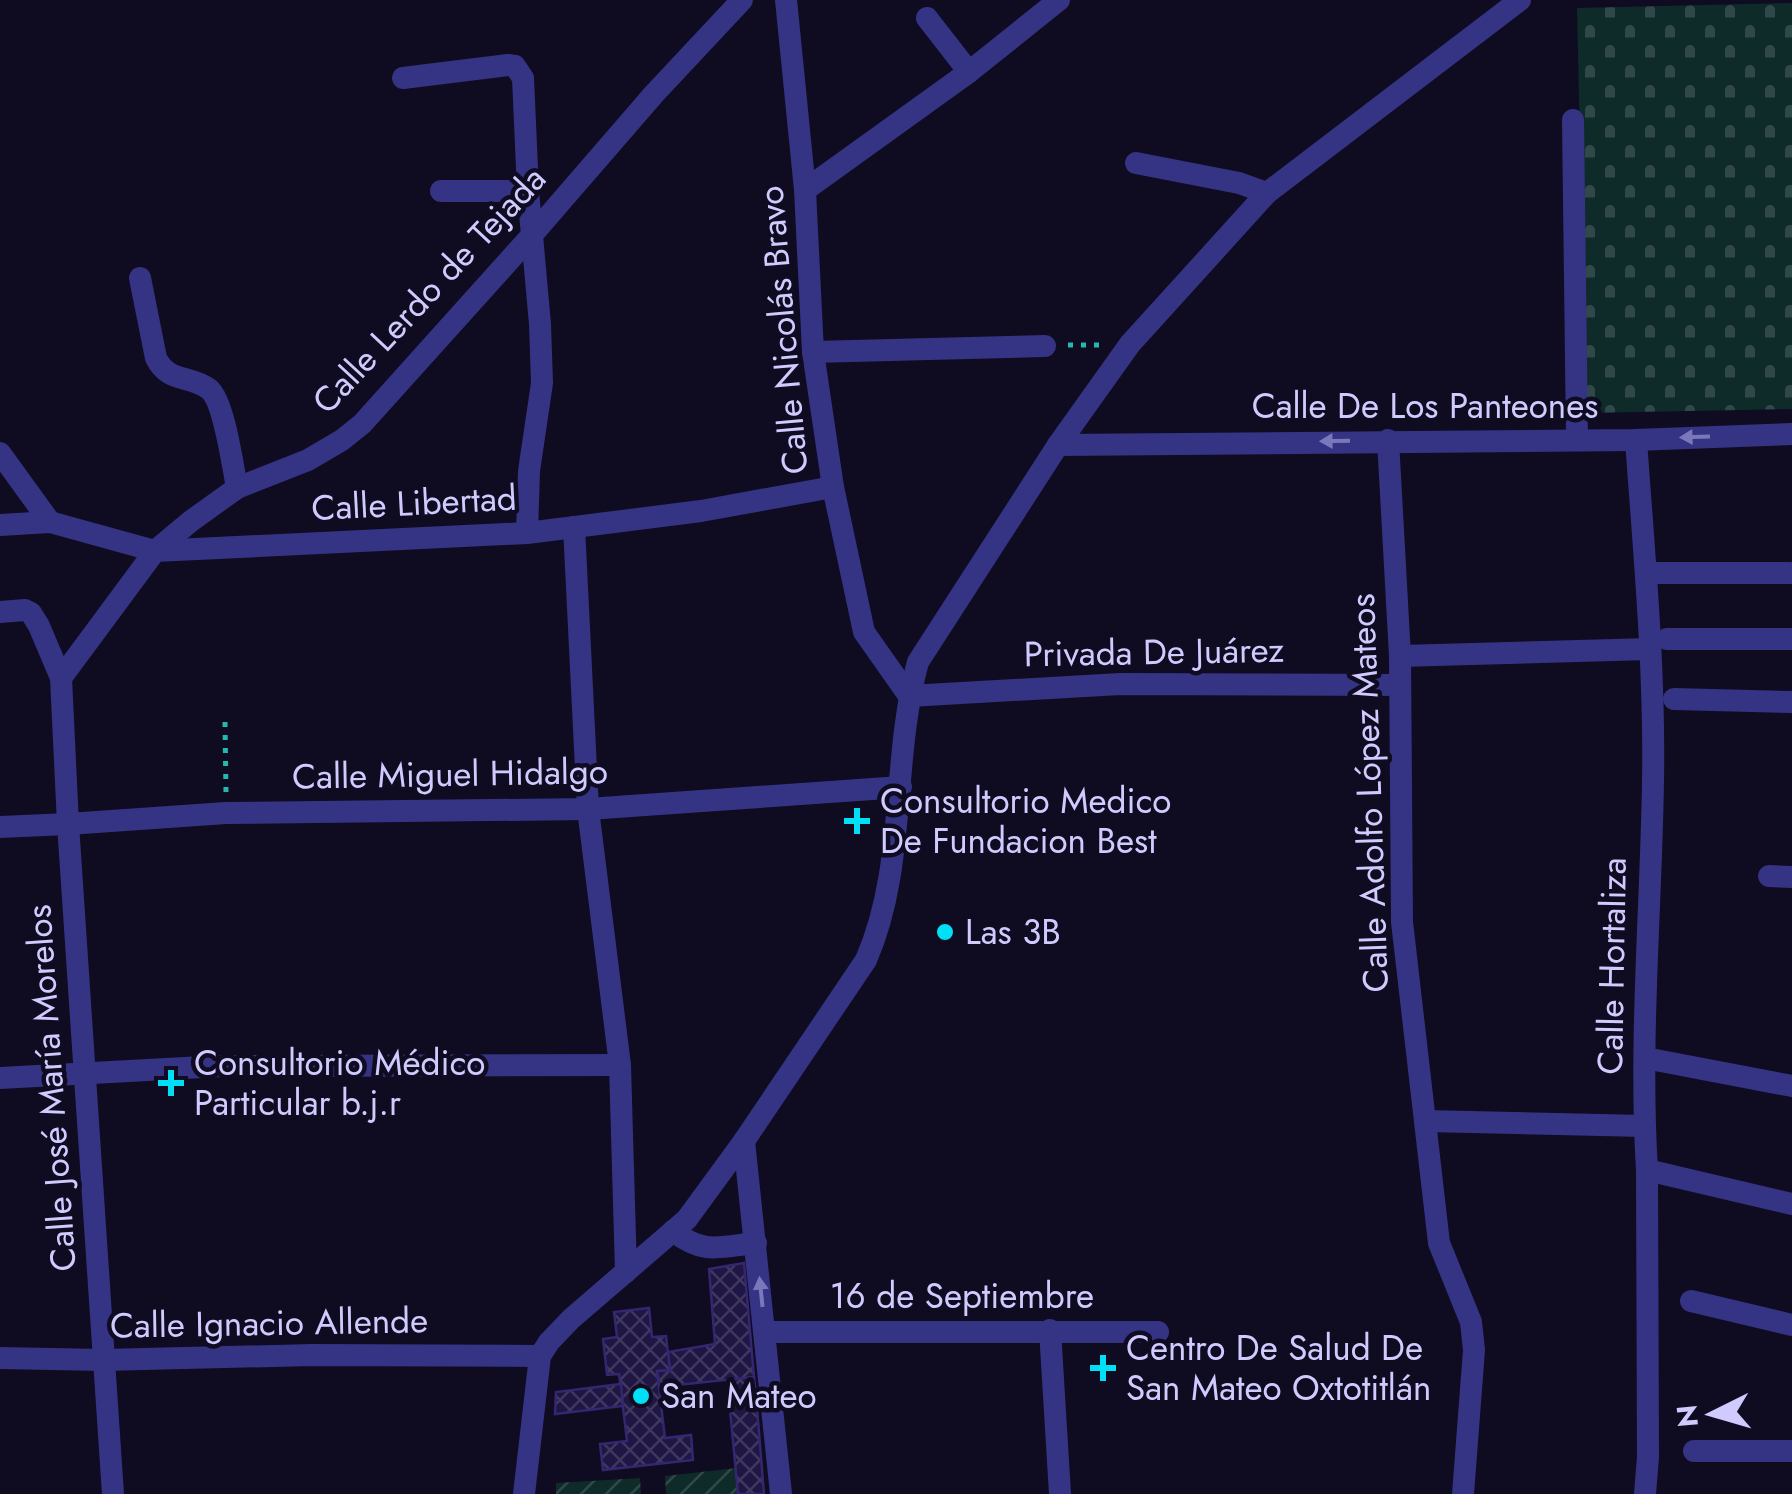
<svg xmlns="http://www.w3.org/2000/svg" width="1792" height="1494" font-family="Jost,sans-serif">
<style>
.cemetery{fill:url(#cemetery-stones)}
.garden{fill:url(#garden-furrows)}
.building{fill:url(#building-cross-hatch);stroke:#342670;stroke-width:2.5}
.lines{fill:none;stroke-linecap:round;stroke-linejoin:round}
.path{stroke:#25b8ae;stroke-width:5;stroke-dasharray:5 8;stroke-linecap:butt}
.minor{stroke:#353383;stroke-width:22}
.oneway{fill:#7b77bb}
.poi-dot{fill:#00dff6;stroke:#0f0b20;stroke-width:4}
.labels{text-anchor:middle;stroke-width:9;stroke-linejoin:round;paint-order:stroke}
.street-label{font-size:35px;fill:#d0cbff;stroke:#0f0b20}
.poi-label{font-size:35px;fill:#d0cbff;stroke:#0f0b20;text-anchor:start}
</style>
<defs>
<pattern id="cemetery-stones" width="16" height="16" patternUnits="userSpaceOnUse" patternTransform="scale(2.5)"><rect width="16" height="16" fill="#0e2b29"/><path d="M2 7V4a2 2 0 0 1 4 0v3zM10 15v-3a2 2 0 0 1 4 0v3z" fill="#304849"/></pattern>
<pattern id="garden-furrows" width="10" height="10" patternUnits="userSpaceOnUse" patternTransform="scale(2.5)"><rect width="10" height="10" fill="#0e2b29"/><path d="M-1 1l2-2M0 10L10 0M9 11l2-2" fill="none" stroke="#304849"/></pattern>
<pattern id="building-cross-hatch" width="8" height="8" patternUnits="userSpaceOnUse" patternTransform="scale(2.5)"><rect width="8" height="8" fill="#1f1643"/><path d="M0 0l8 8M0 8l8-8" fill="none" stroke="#3e375f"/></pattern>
</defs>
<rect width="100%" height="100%" fill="#0f0b20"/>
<polygon class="cemetery" points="1792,3 1792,409 1586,413 1577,8"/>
<g class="garden">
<polygon points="737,1468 739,1494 666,1494 665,1476"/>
<polygon points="640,1478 641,1494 556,1494 556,1483"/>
</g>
<g class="building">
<polygon points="744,1263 754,1377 659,1387 657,1371 670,1370 668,1352 715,1344 709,1269"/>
<polygon points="649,1308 652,1337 666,1336 670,1370 657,1371 665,1438 691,1435 693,1460 603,1470 600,1444 627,1441 619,1374 607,1375 603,1339 617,1337 614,1312"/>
<polygon points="754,1377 756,1395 729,1399 728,1380"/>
<polygon points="621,1384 623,1406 555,1414 556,1392"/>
<polygon points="756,1395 764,1494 738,1494 729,1399"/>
</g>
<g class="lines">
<g class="path">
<polyline points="1068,345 1102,345"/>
<polyline points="225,722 226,794"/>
</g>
<g class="minor">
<polyline points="786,0 805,190 813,352 833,487 864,632 909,696 1120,684 1400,685"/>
<polyline points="927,18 969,72"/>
<polyline points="403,78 508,65 515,66 523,78 528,191 540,324 542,383 529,471 527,533"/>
<polyline points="1573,120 1577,440"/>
<polyline points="1136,163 1239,183 1267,193"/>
<polyline points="805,190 969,72 1059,0"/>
<polyline points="441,191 528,191"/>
<path d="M140 278 156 358C168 383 191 375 209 389 224 401 233 467 237 488"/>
<polyline points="813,352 1045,346"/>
<polyline points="1388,440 1400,656 1402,922 1439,1243 1471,1322 1474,1350 1463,1494"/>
<path d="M1636 440C1644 553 1655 668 1653 782 1651 911 1639 1041 1647 1170L1648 1457 1645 1494"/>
<polyline points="1058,445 1636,440 1792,434"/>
<polyline points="0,453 50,522"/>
<polyline points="0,525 50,522 155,551 527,533 701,511 833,487"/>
<polyline points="574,527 588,809 620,1065 626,1272"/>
<polyline points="1646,573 1790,573"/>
<polyline points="0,612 25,610 31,613 39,626 61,678 68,824 113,1494"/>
<polyline points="1667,639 1792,639"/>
<polyline points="1400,656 1649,649"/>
<polyline points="61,678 155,551 191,521 237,488 308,460 342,440 362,424 532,235 654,94 742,0"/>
<polyline points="1674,699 1792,702"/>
<polyline points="0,827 68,824 226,813 588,809 901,787"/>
<polyline points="1769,876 1792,877"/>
<polyline points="1645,1058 1792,1086"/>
<polyline points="0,1078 221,1066 620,1065"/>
<polyline points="1425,1121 1644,1126"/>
<polyline points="744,1141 781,1494"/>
<polyline points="1647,1170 1792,1204"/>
<path d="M673 1231C704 1255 719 1247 756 1243"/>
<polyline points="1691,1301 1792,1325"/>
<polyline points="1050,1330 1060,1494"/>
<polyline points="766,1332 1158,1332"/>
<polyline points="0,1358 103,1360 313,1355 540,1356"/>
<polyline points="1694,1451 1792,1451"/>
<path d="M524 1494 540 1356 549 1342 571 1319 687 1219 744 1141 866 960C907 866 891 760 918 662L1058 445 1130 344 1267 193 1520 0"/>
</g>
</g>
<defs><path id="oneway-solid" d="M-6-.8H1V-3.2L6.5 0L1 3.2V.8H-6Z" transform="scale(2.5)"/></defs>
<g class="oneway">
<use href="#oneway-solid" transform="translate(1695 437) rotate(178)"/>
<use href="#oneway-solid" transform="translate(1335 441) rotate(179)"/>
<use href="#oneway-solid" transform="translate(761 1292) rotate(-96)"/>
</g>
<g class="poi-dot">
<path d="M852 806h10v10h10v10h-10v10h-10v-10h-10v-10h10z"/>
<circle cx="945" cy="932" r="10"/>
<path d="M166 1068h10v10h10v10h-10v10h-10v-10h-10v-10h10z"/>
<path d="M1098 1353h10v10h10v10h-10v10h-10v-10h-10v-10h10z"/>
<circle cx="641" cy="1396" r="10"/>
</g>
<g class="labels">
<g class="street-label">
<text transform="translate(429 290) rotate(-47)" y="12">Calle Lerdo de Tejada</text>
<text transform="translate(783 330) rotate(-95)" y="12">Calle Nicolás Bravo</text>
<text x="1425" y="418">Calle De Los Panteones</text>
<text transform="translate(414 503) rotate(-3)" y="12">Calle Libertad</text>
<text transform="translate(1154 652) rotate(-1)" y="12">Privada De Juárez</text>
<text transform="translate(450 774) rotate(-1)" y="12">Calle Miguel Hidalgo</text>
<text transform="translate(1369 793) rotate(-92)" y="12">Calle Adolfo López Mateos</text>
<text transform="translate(1612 966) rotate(-89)" y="12">Calle Hortaliza</text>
<text transform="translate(51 1088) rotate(-94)" y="12">Calle José María Morelos</text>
<text x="962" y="1308">16 de Septiembre</text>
<text transform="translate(269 1323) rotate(-1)" y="12">Calle Ignacio Allende</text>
</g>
<g class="poi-label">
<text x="880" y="813">Consultorio Medico<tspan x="880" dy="40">De Fundacion Best</tspan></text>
<text x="965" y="944">Las 3B</text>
<text x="194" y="1075">Consultorio Médico<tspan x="194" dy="40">Particular b.j.r</tspan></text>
<text x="1126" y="1360">Centro De Salud De<tspan x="1126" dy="40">San Mateo Oxtotitlán</tspan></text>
<text x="661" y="1408">San Mateo</text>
</g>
</g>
<g transform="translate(1712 1414) rotate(265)" stroke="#0f0b20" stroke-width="8" paint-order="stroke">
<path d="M0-8L18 38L0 25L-18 38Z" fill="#d0cbff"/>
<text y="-15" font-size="28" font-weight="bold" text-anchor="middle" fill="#d0cbff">N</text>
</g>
</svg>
